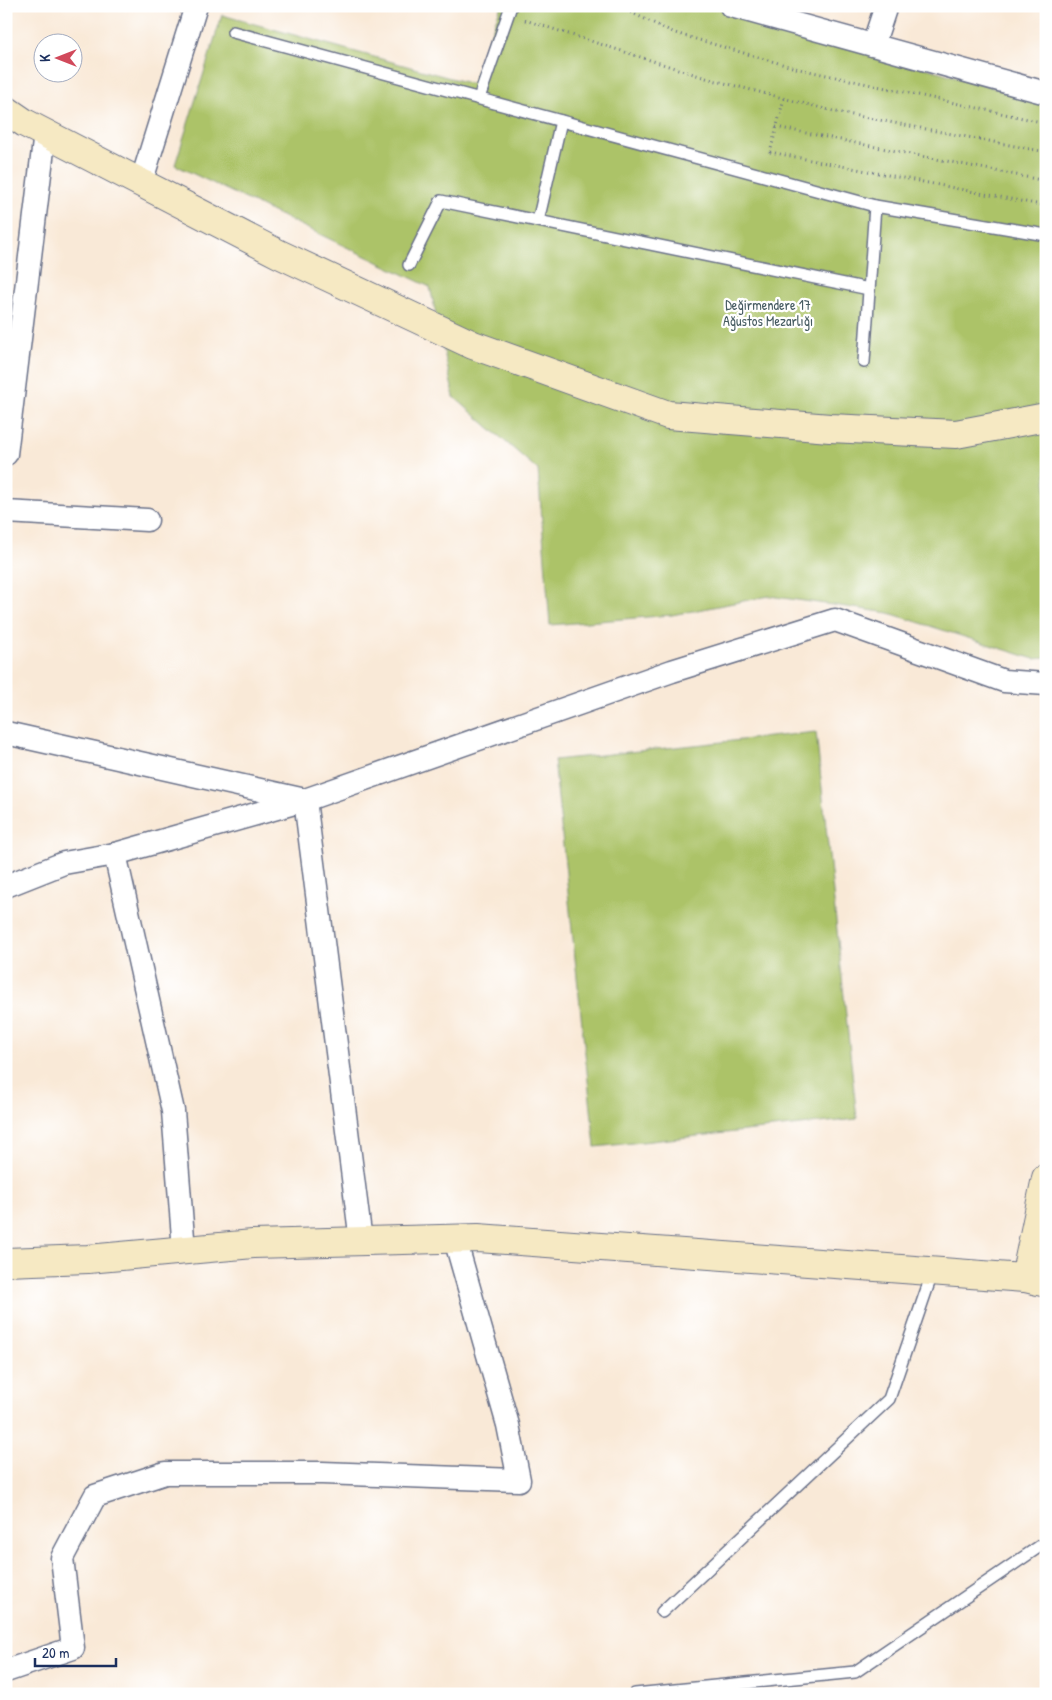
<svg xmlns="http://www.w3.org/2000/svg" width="1052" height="1700" font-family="'Patrick Hand',sans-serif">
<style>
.green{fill:#acc368;stroke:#647963}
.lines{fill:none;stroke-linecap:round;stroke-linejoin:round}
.lane-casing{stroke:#697088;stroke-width:14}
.street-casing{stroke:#697088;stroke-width:25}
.secondary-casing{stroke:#697088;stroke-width:30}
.path{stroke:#697088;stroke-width:3;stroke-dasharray:1 4;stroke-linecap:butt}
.lane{stroke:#fff;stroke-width:11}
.street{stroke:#fff;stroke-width:22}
.secondary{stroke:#f6e9c3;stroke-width:28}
.labels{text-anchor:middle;stroke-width:4.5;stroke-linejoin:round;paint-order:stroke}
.park-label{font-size:14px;fill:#465b61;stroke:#fff}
</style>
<rect width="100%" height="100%" fill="#fff"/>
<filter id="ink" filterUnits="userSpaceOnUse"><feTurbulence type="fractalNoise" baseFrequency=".02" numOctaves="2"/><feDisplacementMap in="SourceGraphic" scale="10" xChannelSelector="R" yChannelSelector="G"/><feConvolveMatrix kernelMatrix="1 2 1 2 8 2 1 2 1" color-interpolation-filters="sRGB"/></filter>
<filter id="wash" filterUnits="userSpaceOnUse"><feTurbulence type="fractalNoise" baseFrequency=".0096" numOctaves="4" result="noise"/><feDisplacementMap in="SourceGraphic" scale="20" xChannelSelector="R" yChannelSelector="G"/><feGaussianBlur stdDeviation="1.12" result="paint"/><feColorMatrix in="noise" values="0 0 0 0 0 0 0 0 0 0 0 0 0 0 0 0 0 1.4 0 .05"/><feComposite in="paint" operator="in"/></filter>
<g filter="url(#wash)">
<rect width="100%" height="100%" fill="#f9e9d7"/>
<g class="green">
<polygon points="501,6 714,6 1046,103 1046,658 1034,659 889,613 769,596 672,615 550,625 538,470 454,397 430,287 175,165 222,15 472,84"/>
<polygon points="816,732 857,1119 595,1147 554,760"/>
</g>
</g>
<g filter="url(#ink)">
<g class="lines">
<g class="lane-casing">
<g id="lane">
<polyline points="233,32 875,206"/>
<polyline points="479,98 511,6"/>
<polyline points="538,221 561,121"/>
<polyline points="409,265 441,201 869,289"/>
<polyline points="864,362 875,206 1046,235"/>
<polyline points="662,1612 889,1399 933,1271"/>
<polyline points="635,1694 855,1672 1046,1542"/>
</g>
</g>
<g class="street-casing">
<g id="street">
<polyline points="731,6 1046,93"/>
<polyline points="873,45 886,6"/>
<polyline points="141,183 196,6"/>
<polyline points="6,454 45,133"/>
<polyline points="6,512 147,520"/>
<polyline points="6,733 305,800 361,1241"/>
<polyline points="115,854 173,1111 184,1250"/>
<polyline points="6,886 64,863 115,854 305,800 672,671 835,620 1004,681 1046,684"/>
<polyline points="6,1671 73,1648 62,1558 95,1496 165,1473 322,1473 519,1480 508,1425 455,1239"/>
</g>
</g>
<g class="secondary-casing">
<g id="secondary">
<polyline points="6,110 25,123 279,254 473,345 668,415 830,428 956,434 1046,417"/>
<polyline points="6,1262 88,1259 253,1244 478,1238 1025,1278 1046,1283"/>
<polyline points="1025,1278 1046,1178"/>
</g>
</g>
<g class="path">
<polyline points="617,6 675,33 799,69 1046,123"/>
<polyline points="525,20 709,79 837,112 1046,152"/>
<polyline points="776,127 1046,181"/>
<polyline points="770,152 1046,206"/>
<polyline points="770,153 784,98"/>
</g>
<use href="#lane" class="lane"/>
<use href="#street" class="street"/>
<use href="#secondary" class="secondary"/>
</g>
</g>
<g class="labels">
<g class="park-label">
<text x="768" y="310">Değirmendere 17<tspan x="768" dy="16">Ağustos Mezarlığı</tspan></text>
</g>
</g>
<rect width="1052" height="1700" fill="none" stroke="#fff" stroke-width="25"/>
<g transform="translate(58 58) rotate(270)"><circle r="24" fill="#ffffff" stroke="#a4acbf"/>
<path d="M0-4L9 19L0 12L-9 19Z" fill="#d1495b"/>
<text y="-8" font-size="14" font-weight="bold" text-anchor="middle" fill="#1b2f5e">K</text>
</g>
<path d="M35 1658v8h81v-8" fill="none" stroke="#1b2f5e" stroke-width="2.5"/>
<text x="42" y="1658" font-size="15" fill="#1b2f5e" stroke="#ffffff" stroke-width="4" paint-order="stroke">20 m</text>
</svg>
